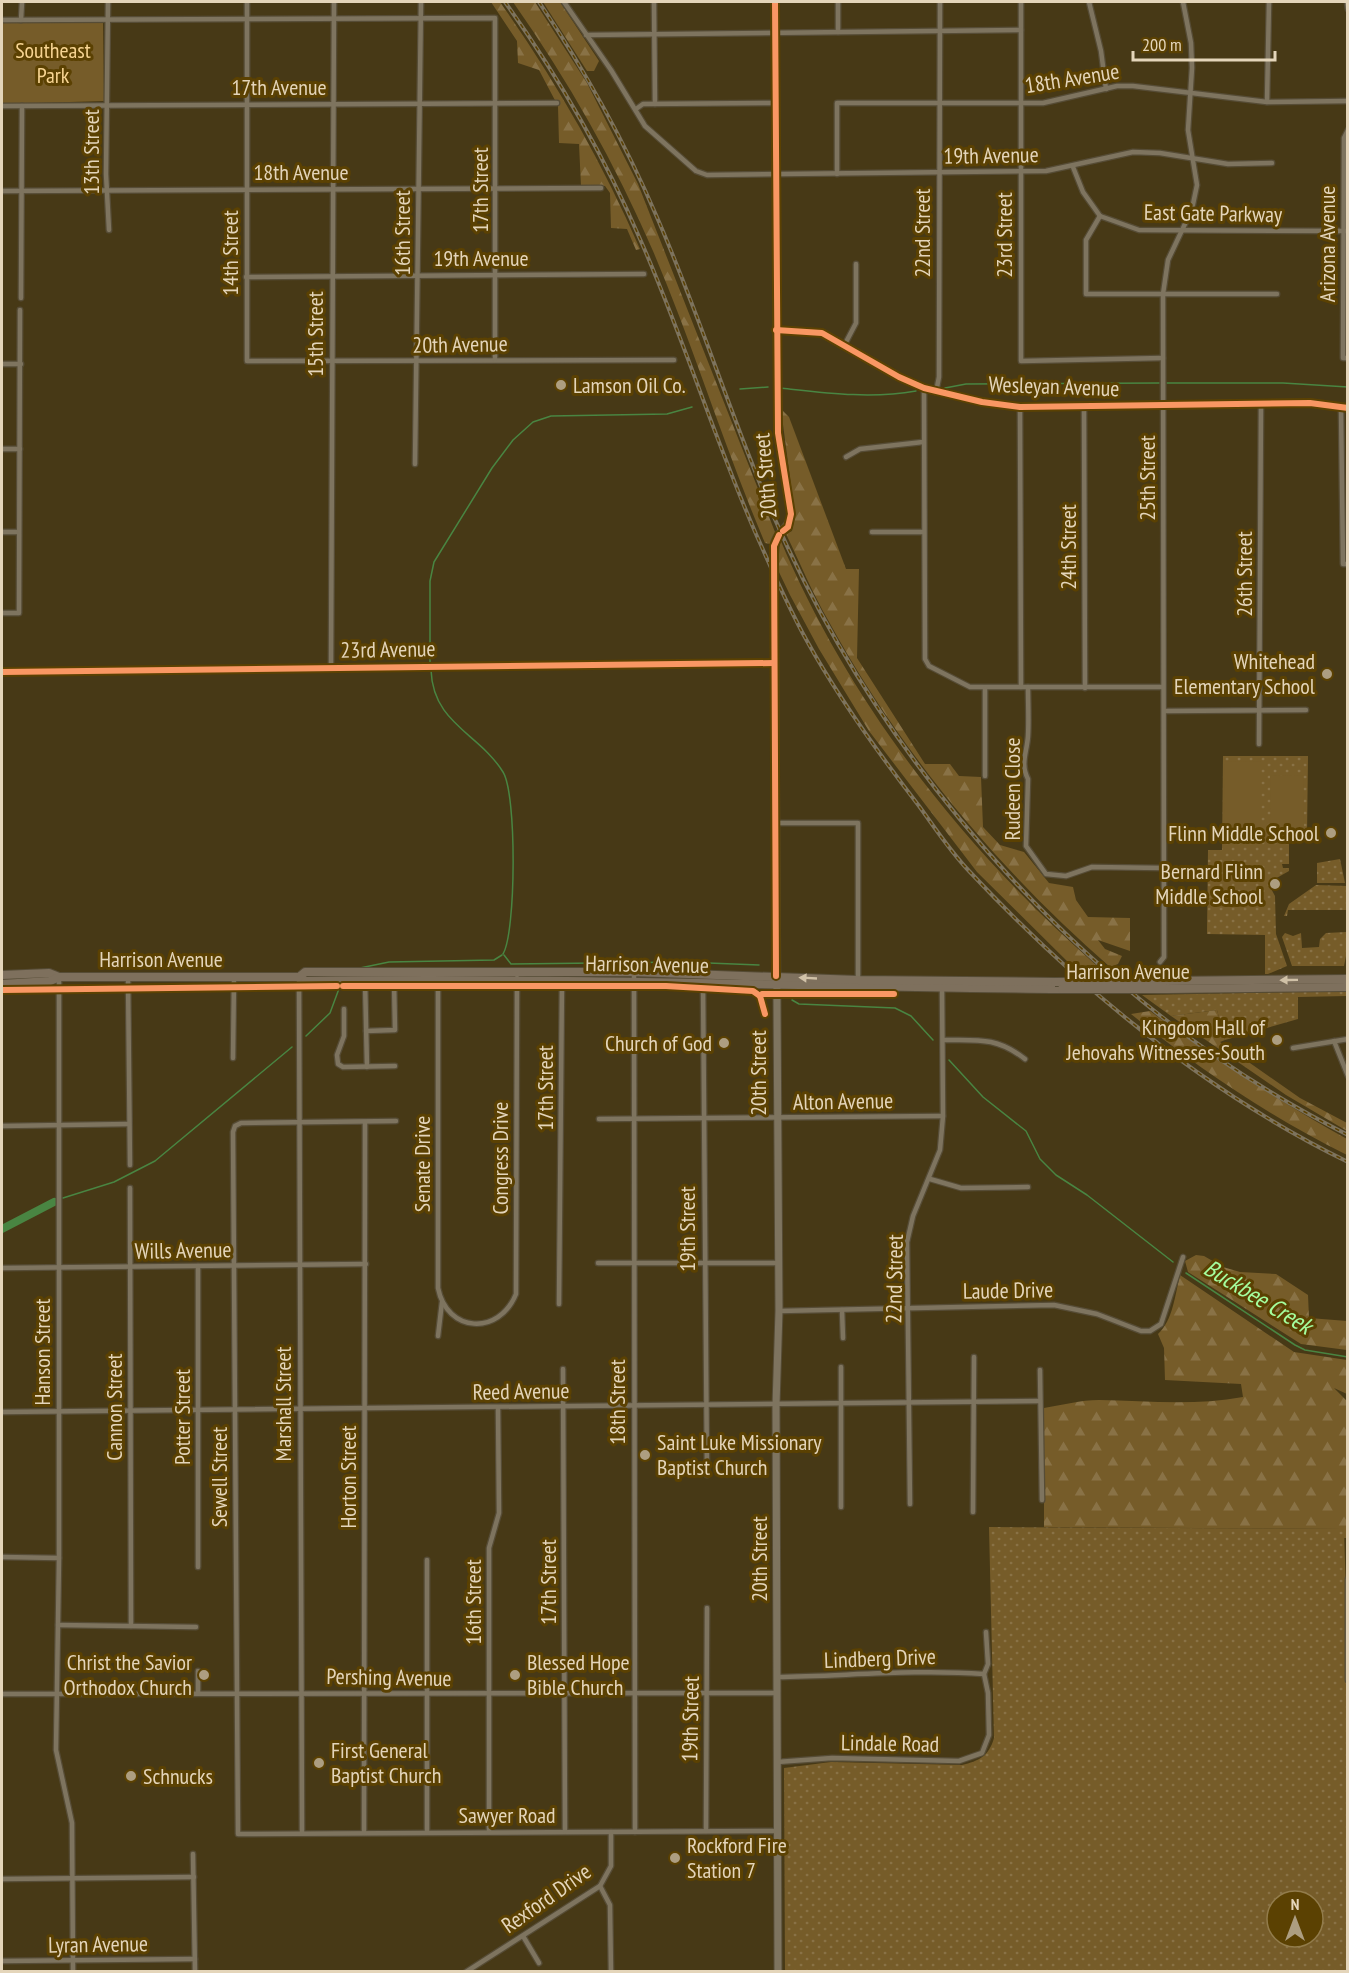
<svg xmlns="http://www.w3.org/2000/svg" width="1349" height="1973" font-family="'PT Sans Narrow',sans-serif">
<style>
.grass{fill:url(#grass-dots);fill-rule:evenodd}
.forest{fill:url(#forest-firs)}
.park{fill:#765c29}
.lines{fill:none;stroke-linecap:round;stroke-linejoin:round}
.stream{stroke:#498542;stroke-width:1.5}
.river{stroke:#498542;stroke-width:8}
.street-casing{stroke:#564c36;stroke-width:7}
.secondary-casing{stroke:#564c36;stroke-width:9}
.primary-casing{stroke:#564c36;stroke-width:10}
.street{stroke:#7e745f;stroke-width:4.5}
.secondary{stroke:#7e745f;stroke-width:7}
.primary{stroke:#7e705d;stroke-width:8}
.rail-casing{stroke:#7d735d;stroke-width:4}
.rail{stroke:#5b4102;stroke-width:1.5;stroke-dasharray:4.5;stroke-linecap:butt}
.primary-bridge-casing{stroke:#564c36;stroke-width:10;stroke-linecap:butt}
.primary-bridge{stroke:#7e705d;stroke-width:8}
.cycleway-casing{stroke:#5b4102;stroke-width:10}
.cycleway{stroke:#f99763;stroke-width:6}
.oneway{fill:#d0c1a7}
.poi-dot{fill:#ad9e81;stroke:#5b4102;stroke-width:2}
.labels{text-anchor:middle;stroke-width:6;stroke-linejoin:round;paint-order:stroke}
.park-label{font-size:22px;fill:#f7d492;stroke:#5b4102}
.street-label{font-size:22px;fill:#e4d5ba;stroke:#5b4102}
.poi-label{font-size:22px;fill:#e4d5ba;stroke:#5b4102;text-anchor:start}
.water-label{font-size:24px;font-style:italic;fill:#a4fd9d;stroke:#5b4102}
</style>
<defs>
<pattern id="grass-dots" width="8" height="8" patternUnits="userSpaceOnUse" patternTransform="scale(1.5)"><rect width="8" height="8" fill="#765c29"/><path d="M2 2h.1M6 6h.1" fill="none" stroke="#897246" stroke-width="1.8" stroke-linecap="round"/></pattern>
<pattern id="forest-firs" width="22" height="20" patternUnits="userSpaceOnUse" patternTransform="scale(1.5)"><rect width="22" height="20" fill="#765c29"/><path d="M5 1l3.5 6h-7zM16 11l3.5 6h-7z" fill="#897246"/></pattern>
</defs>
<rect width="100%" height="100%" fill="#473916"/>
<g class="grass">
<polygon points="1223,756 1308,756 1307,835 1303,839 1289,839 1289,864 1282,864 1283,868 1289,868 1289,871 1268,883 1275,896 1276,934 1287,966 1268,974 1265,974 1265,935 1207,934 1208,850 1222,850"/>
<polygon points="1340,859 1345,883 1317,883 1317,863"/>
<polygon points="1316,885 1347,886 1347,910 1288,910 1287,916 1284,916 1289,904"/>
<polygon points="1346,932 1348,946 1344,966 1292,966 1282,937 1285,933 1293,936 1301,933 1302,948 1319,947 1320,939 1326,933"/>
<polygon points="1348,991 1347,996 1298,997 1298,1019 1225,1040 1217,1010 1171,1016 1142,995"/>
<path d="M989 1527 1344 1529 1348 1664 1347 1971H785L784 1768 831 1762 962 1765C979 1761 989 1756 994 1738ZM1277 1901H1313V1937H1277Z"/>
</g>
<g class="forest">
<path d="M491 2H500C555 80 602 161 640 249L636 250 627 229 611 228 610 193 605 186H581L579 144 559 143 558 106 539 70 518 63 517 41Z"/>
<path d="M513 2H535L587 83 638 184 775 532 770 544 765 543C724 447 694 347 653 251 615 163 568 80 513 2Z"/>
<polygon points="543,2 560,2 599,61 594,71 587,71"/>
<path d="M781 409 789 417 846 569H859L857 658 925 764H950L959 776 981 777 983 827 1000 845 1024 852 1049 883 1073 887 1076 900 1088 917 1130 918V951L1098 940 1105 949 1122 956 1118 964 1110 967C997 868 900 752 828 620 812 592 800 563 786 534L792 531 795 516Z"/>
<path d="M780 539C849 703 963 848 1096 965L1093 971 1086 972 1074 968 977 872 869 731 819 649 790 595 778 570Z"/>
<polygon points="1217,1010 1225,1040 1220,1042 1300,1098 1347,1123 1347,1131 1286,1095 1171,1016"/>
<path d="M1150 1011C1213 1058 1278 1101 1347 1139V1155C1270 1117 1198 1068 1131 1014Z"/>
<polygon points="1196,1255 1204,1256 1223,1267 1240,1272 1276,1274 1308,1295 1309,1318 1347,1321 1347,1350 1301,1344 1188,1272 1185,1261"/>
<path d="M1180 1275 1294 1352 1347 1360V1394L1334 1388 1347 1401V1538H1344V1529L1044 1527V1408C1062 1405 1081 1400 1099 1400 1147 1401 1195 1406 1243 1397L1241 1384 1165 1380 1164 1348 1158 1334C1173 1320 1175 1295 1180 1275Z"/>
</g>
<g class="park">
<polygon points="2,23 103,23 104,101 2,104"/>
<polygon points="1261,761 1261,839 1225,840 1224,762"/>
<polygon points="1303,775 1304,837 1271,838 1270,776"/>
</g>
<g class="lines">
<g class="stream">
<polyline points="1167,383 1283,383 1348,387"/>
<path d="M780 388C826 393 870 399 916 391"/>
<polyline points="945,388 966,384 1159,383"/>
<polyline points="740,389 768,387"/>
<polyline points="430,663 430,581 434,562 492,468 513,440 533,422 551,416 667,414 692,407"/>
<path d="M431 670C433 724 479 733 503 772 517 794 516 933 503 954"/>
<polyline points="504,955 511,964 683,962 759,965"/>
<polyline points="360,968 389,962 494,960 502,955"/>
<polyline points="792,1000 799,1004 895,1008 911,1016 933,1040"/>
<polyline points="306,1036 330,1013 340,986"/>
<polyline points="949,1060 983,1097 1026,1131 1040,1159 1056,1175 1087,1195 1173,1262"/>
<polyline points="63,1198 114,1182 155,1161 292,1047"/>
<polyline points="1186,1273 1295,1345 1305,1350 1348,1357"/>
</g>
<polyline class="river" points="2,1229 54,1202"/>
<g class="street-casing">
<g id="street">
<polyline points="108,2 106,174 109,230"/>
<polyline points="247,2 247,361 674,360"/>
<polyline points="564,2 611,70 645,126 696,171 707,175 1046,171 1133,152 1160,153 1228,164 1272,163"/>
<polyline points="654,2 655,104"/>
<polyline points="838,2 838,32"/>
<polyline points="1021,2 1021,361 1163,358"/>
<polyline points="1089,2 1101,51 1106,89"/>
<polyline points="1347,2 1348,9"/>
<polyline points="2,20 495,18 495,360"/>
<polyline points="21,20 22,2"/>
<polyline points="586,35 1021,30"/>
<polyline points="1267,102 1269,2"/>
<polyline points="2,106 557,103"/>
<polyline points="636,109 643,104 776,103"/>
<polyline points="1348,130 1344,138 1343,358 1348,358"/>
<polyline points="1073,167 1083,192 1100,216 1139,230 1348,231"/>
<polyline points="837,174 837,103 1043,103 1117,86 1133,86 1267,102 1348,101"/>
<polyline points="2,191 601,188"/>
<polyline points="1100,216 1086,240 1086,294 1277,294"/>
<polyline points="246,277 644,274"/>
<polyline points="21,298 22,106"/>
<polyline points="845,344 856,323 856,264"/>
<polyline points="2,364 21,364"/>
<polyline points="924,388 925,659 929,666 970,687 1163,687"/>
<polyline points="936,392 939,377 940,2"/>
<polyline points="1020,407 1021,687"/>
<polyline points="1084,407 1085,688"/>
<polyline points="1341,407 1343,564 1348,564"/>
<polyline points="2,449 20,449"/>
<polyline points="846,457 860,449 923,442"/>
<polyline points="415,464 421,2"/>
<polyline points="2,532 18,532"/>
<polyline points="872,532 923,532"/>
<polyline points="2,613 19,613 20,310"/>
<polyline points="331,668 334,2"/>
<polyline points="2,672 774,663"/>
<path d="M1028 687C1028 703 1029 720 1028 736 1027 752 1020 764 1028 779L1026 846 1046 874 1066 876 1092 867 1164 868"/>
<polyline points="985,688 985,776"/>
<polyline points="1165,711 1306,710"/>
<polyline points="1259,744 1261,404"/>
<polyline points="776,823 858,823 858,980"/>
<polyline points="1160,962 1164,957 1163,294 1168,260 1192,209 1197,185 1188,130 1192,68 1191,43 1183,2"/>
<polyline points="634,972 635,1832"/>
<polyline points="128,976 130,1165"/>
<polyline points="59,977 59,1558 56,1750 72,1823 73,1972"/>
<polyline points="299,977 302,1832"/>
<polyline points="365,980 367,1067"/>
<path d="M438 980V1288C447 1333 499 1336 516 1294L517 978"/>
<polyline points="703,983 707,1475"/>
<polyline points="344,1009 344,1036 337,1055 338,1064 343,1067 395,1066"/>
<polyline points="366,1031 395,1030 394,980"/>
<path d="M943 1040C978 1040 997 1037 1025 1059"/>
<polyline points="1334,1041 1348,1076"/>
<polyline points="1293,1048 1348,1039"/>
<polyline points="233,1058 234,977"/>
<polyline points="599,1119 943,1116"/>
<polyline points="396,1121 241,1123 235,1126 233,1132 238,1834 777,1831"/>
<polyline points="2,1126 129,1124"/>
<polyline points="930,1179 961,1188 1028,1187"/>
<polyline points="130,1188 131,1626"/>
<polyline points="598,1263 778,1263"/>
<polyline points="2,1268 366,1264"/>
<polyline points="559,1304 562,980"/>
<polyline points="842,1310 843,1338"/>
<polyline points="779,1311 1054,1305 1097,1314 1141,1331 1150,1331 1161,1324 1183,1257"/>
<polyline points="438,1336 442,1302"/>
<polyline points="563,1369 565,1831"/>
<polyline points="1040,1370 1042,1500"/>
<polyline points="2,1412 1040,1401"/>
<polyline points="910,1504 907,1242 913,1216 940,1150 943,1116 942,988"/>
<polyline points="841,1507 841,1367"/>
<polyline points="973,1512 974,1357"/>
<polyline points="2,1557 59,1558"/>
<polyline points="198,1567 198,1266"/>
<polyline points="1348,1579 1348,1680"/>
<polyline points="58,1625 196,1627"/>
<path d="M777 1677C846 1676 915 1669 984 1674"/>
<polyline points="198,1693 198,1671"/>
<polyline points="2,1694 777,1693"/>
<polyline points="777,1762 832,1758 959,1761 982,1753 989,1735 988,1693 984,1674 988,1664 986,1632"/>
<polyline points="706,1831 707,1608"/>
<polyline points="364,1832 365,1122"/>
<polyline points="427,1832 427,1560"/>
<polyline points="489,1832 489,1548 499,1513 498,1408"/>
<polyline points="193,1854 195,1972"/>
<polyline points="2,1879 194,1877"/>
<polyline points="600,1886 610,1905 611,1972"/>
<polyline points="523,1936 539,1963"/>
<polyline points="2,1961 195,1959"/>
<polyline points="466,1972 600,1886 611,1866 611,1832"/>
</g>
</g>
<g class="secondary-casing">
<g id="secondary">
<path d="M775 2 778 433 791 514C790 529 775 532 774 546L779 1311 776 1405 778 1972"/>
<polyline points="776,330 822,333 899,377 924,388 982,402 1020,407 1310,403 1348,408"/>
</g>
</g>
<g class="primary-casing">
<g id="primary">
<polyline points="2,975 49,973 59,977"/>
<path d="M299 977 306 981C558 977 810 987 1062 989"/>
<polyline points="1166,981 1348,979"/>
<polyline points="2,984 50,981 59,977 299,977 305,972 634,972 858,980 1055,982"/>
<polyline points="1167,989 1348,987"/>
</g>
</g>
<use href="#street" class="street"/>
<use href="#secondary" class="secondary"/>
<use href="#primary" class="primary"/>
<g class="rail-casing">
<g id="rail">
<path d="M505 2C558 76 604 155 640 239 683 336 714 438 756 534 772 570 788 607 807 641 839 699 879 754 919 806 935 828 950 851 969 871 1077 986 1205 1092 1348 1162"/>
<path d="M539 2C584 69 624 140 656 215 699 313 731 417 773 515 886 774 1094 1007 1348 1135"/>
</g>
</g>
<use href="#rail" class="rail"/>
<g class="primary-bridge-casing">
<g id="primary-bridge">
<polyline points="1055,982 1166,981"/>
<polyline points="1062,989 1167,989"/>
</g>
</g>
<use href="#primary-bridge" class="primary-bridge"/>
<g class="cycleway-casing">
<g id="cycleway">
<polyline points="775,2 778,433 791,514 788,527 783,531"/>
<polyline points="776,330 822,333 899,377 924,388 982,402 1020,407 1310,403 1348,408"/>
<polyline points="2,672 774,663"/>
<polyline points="776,976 774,546 779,535"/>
<polyline points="343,986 666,986 753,991 760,996"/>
<polyline points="2,990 337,986"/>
<polyline points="765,1014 760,996 762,994 894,994"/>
</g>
</g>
<use href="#cycleway" class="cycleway"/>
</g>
<defs><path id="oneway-solid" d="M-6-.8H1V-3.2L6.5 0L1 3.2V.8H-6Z" transform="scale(1.5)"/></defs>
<g class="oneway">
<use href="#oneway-solid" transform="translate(808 978) rotate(-177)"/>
<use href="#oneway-solid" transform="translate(1289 980) rotate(179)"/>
</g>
<g class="poi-dot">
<circle cx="561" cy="385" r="6"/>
<circle cx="1327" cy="674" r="6"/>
<circle cx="1331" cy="833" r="6"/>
<circle cx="1275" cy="884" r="6"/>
<circle cx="1277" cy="1040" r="6"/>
<circle cx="724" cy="1043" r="6"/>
<circle cx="645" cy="1455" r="6"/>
<circle cx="204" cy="1675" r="6"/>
<circle cx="515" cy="1675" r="6"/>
<circle cx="319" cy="1763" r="6"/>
<circle cx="131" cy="1776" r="6"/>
<circle cx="675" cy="1858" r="6"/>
</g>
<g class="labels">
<g class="park-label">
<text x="53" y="58">Southeast<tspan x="53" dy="25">Park</tspan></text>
</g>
<g class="street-label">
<text transform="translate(1072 78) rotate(-9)" y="8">18th Avenue</text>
<text x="279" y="95">17th Avenue</text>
<text transform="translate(91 152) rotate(-90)" y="8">13th Street</text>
<text transform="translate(991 155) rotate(-1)" y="8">19th Avenue</text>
<text x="301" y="180">18th Avenue</text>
<text transform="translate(480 190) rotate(-90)" y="8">17th Street</text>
<text transform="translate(1213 213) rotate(1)" y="8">East Gate Parkway</text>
<text transform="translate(402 233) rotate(-90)" y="8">16th Street</text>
<text transform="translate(922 233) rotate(-90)" y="8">22nd Street</text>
<text transform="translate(1004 235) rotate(-90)" y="8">23rd Street</text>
<text transform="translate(1327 244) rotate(-90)" y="8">Arizona Avenue</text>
<text transform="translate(230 253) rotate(-90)" y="8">14th Street</text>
<text x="481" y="266">19th Avenue</text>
<text transform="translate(315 334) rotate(-90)" y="8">15th Street</text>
<text transform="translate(460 344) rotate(-1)" y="8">20th Avenue</text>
<text transform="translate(1054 386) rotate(2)" y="8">Wesleyan Avenue</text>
<text transform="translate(765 476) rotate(-95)" y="8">20th Street</text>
<text transform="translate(1147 478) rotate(-90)" y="8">25th Street</text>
<text transform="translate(1068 547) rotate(-90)" y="8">24th Street</text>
<text transform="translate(1244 574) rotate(-90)" y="8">26th Street</text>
<text transform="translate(388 649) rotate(-1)" y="8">23rd Avenue</text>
<text transform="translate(1012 789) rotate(-90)" y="8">Rudeen Close</text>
<text x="161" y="967">Harrison Avenue</text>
<text transform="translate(647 964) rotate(1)" y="8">Harrison Avenue</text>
<text x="1128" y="979">Harrison Avenue</text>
<text transform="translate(758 1073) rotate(-90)" y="8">20th Street</text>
<text transform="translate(545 1088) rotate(-90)" y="8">17th Street</text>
<text transform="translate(843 1101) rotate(-1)" y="8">Alton Avenue</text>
<text transform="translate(500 1158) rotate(-90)" y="8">Congress Drive</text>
<text transform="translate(422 1164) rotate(-90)" y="8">Senate Drive</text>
<text transform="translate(687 1229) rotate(-90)" y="8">19th Street</text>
<text transform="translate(183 1250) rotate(-1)" y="8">Wills Avenue</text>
<text transform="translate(894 1279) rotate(-89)" y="8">22nd Street</text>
<text transform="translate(1008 1290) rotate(-1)" y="8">Laude Drive</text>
<text transform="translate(42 1352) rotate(-90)" y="8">Hanson Street</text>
<text transform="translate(521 1391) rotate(-1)" y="8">Reed Avenue</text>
<text transform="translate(617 1402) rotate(-90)" y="8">18th Street</text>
<text transform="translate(283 1404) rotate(-90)" y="8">Marshall Street</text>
<text transform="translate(114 1407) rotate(-90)" y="8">Cannon Street</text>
<text transform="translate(182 1417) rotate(-90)" y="8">Potter Street</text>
<text transform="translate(219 1477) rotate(-90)" y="8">Sewell Street</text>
<text transform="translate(348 1477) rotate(-90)" y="8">Horton Street</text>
<text transform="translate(759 1559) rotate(-90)" y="8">20th Street</text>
<text transform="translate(548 1582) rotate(-90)" y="8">17th Street</text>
<text transform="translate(473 1602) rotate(-90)" y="8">16th Street</text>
<text transform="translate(880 1658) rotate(-2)" y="8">Lindberg Drive</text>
<text transform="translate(389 1677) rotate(1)" y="8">Pershing Avenue</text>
<text transform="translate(690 1719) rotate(-89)" y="8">19th Street</text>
<text transform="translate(890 1743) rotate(1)" y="8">Lindale Road</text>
<text x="507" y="1823">Sawyer Road</text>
<text transform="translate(546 1898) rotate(-35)" y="8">Rexford Drive</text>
<text transform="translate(98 1944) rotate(-1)" y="8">Lyran Avenue</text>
</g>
<g class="poi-label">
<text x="573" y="393">Lamson Oil Co.</text>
<text x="1315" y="669" text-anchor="end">Whitehead<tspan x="1315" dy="25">Elementary School</tspan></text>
<text x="1319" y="841" text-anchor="end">Flinn Middle School</text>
<text x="1263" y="879" text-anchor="end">Bernard Flinn<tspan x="1263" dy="25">Middle School</tspan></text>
<text x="1265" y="1035" text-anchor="end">Kingdom Hall of<tspan x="1265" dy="25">Jehovahs Witnesses-South</tspan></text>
<text x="712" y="1051" text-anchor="end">Church of God</text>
<text x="657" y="1450">Saint Luke Missionary<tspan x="657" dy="25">Baptist Church</tspan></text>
<text x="192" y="1670" text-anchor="end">Christ the Savior<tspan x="192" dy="25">Orthodox Church</tspan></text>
<text x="527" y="1670">Blessed Hope<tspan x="527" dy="25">Bible Church</tspan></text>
<text x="331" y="1758">First General<tspan x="331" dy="25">Baptist Church</tspan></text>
<text x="143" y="1784">Schnucks</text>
<text x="687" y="1853">Rockford Fire<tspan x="687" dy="25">Station 7</tspan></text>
</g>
<g class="water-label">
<text transform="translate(1258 1297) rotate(31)" y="8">Buckbee Creek</text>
</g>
</g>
<rect width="1349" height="1973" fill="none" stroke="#e4d5ba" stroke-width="6"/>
<g transform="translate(1295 1919)"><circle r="28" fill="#5b4102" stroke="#927c4c" stroke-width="1.5"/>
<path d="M0-4.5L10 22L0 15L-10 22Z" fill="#ad9e81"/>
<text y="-9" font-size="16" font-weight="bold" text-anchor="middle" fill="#e4d5ba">N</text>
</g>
<path d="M1133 51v9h142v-9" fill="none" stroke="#e4d5ba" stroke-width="3"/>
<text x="1142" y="51" font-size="18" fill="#e4d5ba" stroke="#5b4102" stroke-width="4.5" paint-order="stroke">200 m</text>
</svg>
